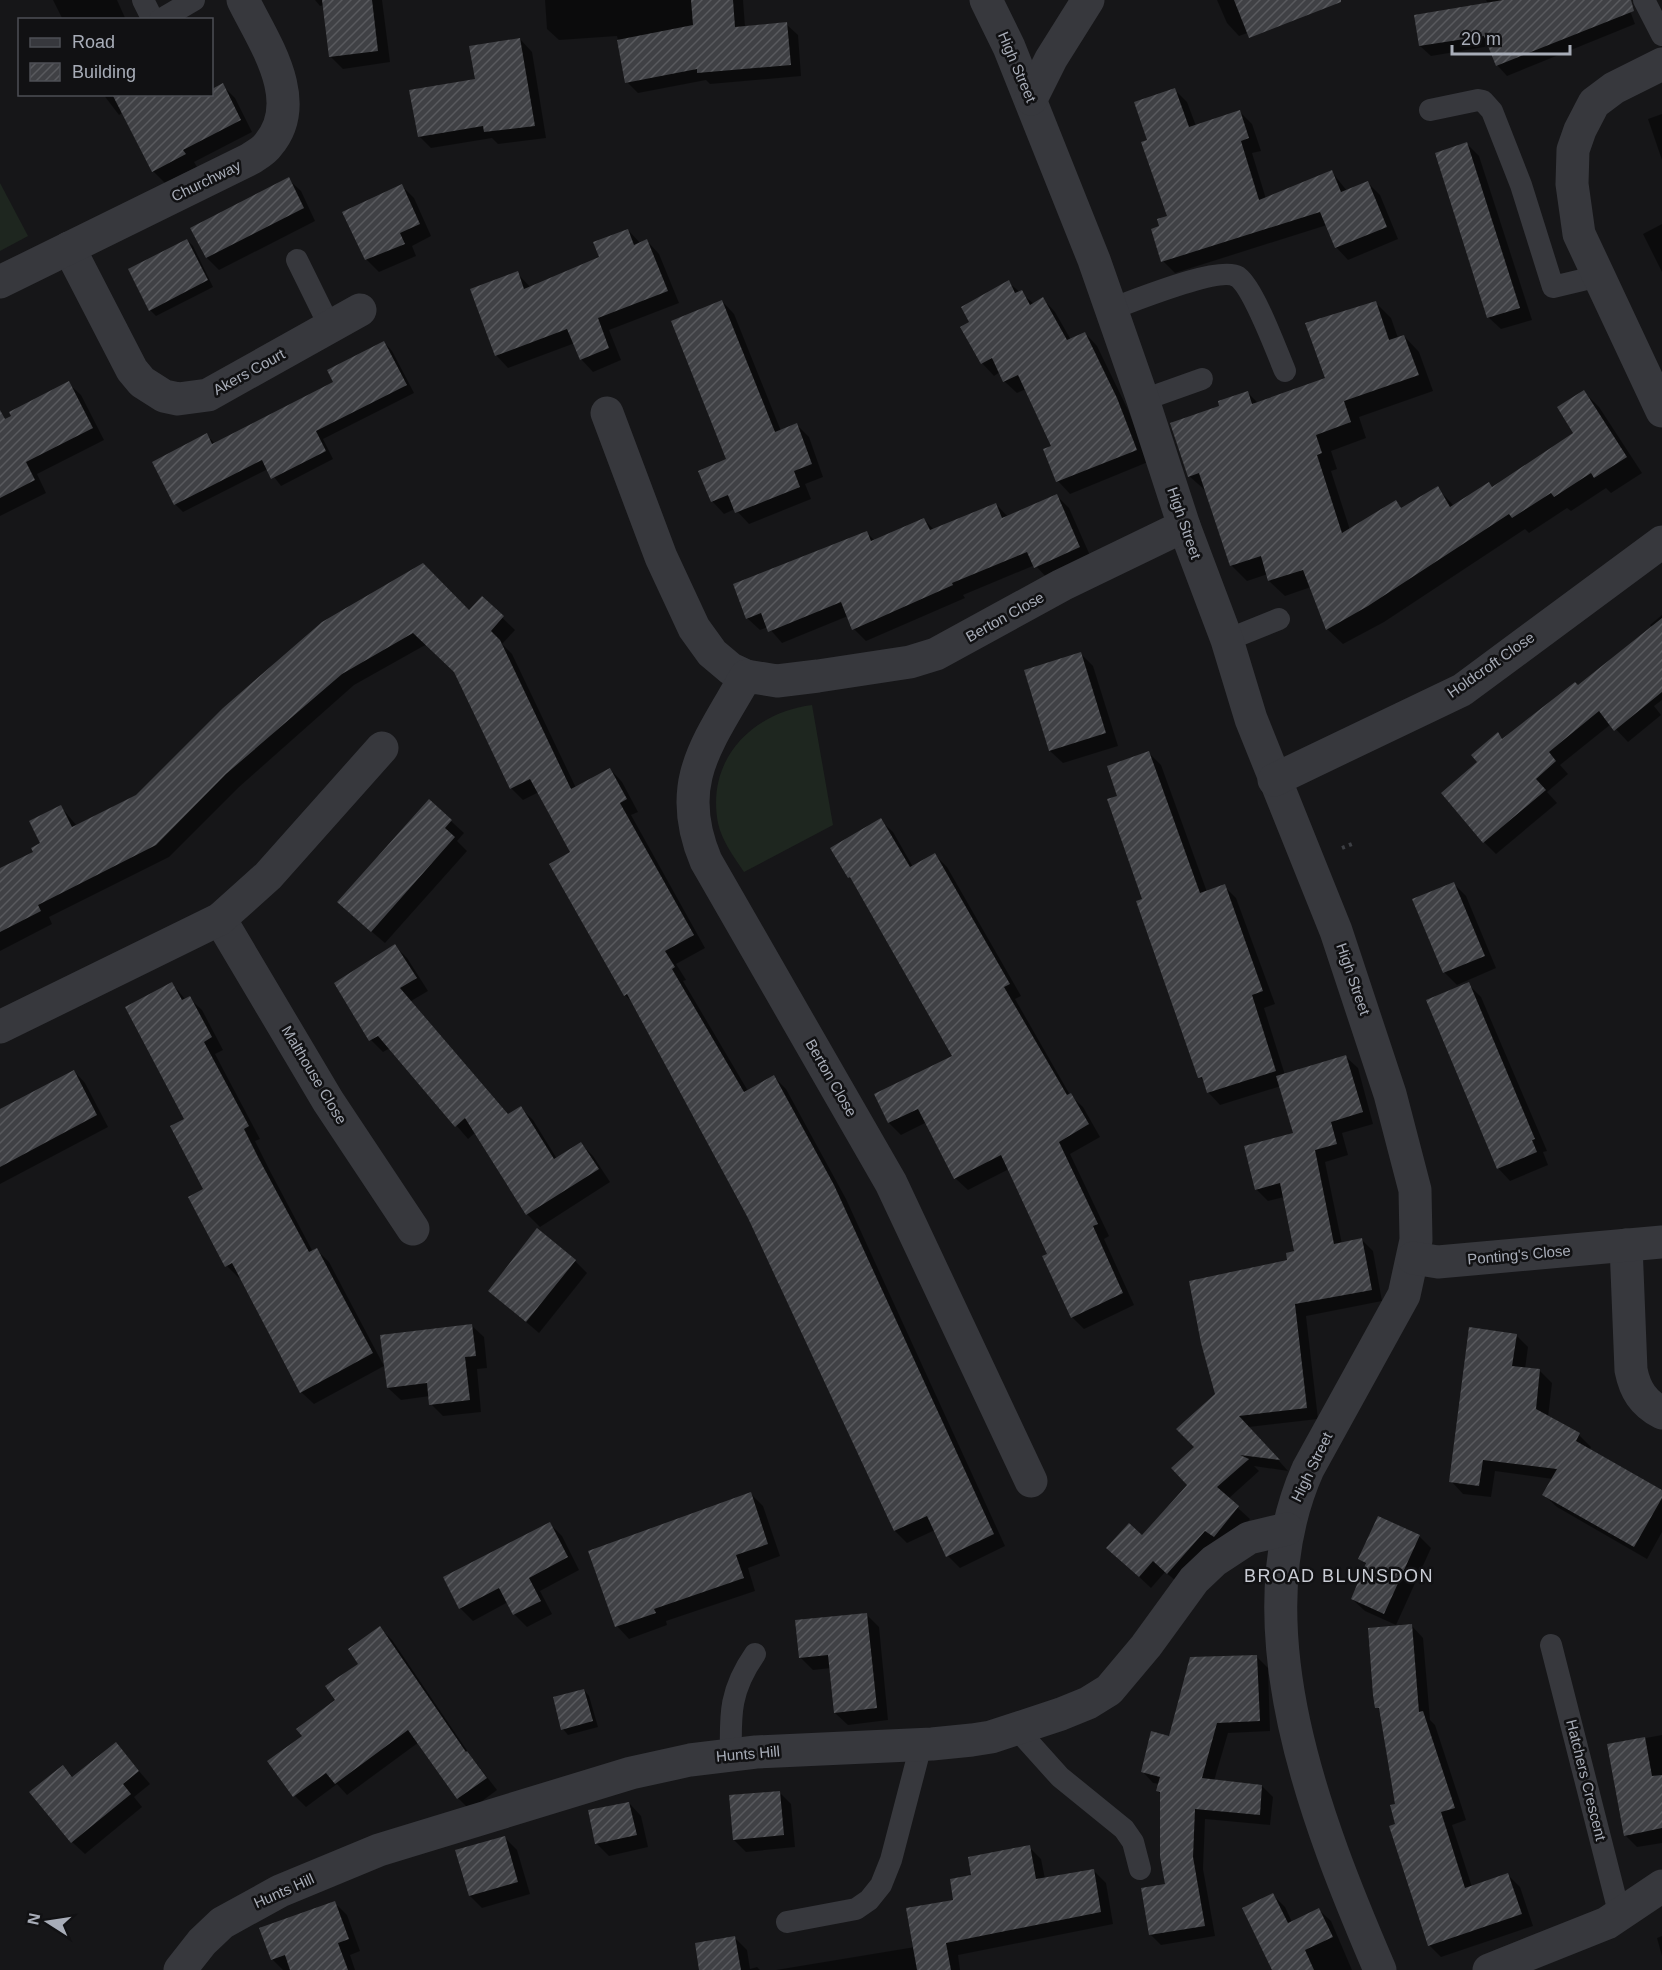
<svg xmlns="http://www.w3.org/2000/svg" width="1662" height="1970" font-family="Helvetica,sans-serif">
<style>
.grass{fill:#1e261f}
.shadow{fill:#0007}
.building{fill:url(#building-hatch)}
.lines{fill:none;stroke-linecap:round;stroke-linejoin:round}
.path{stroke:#3d3f44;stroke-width:4;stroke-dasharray:3 4.5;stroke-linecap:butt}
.service{stroke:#37383d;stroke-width:22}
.minor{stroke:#37383d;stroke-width:33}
.labels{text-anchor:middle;stroke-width:5;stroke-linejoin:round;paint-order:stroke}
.street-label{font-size:15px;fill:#a8adb8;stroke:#111113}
.quarter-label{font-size:18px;letter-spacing:1.5px;fill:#c9ccd4;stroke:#111113}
</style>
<defs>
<pattern id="building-hatch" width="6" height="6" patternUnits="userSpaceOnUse" patternTransform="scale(1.5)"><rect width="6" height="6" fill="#404145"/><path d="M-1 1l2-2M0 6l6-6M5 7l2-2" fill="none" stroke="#595a5e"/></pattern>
</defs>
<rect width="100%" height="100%" fill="#161618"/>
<g class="grass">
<polygon points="0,183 28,236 0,251"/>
<path d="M812 705 833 825 744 872C734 857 722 841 718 823 706 760 751 713 812 705Z"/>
</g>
<g class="shadow">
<polygon points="53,0 117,0 126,20 63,20"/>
<polygon points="315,0 382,0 390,62 343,69 330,56 324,5 320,6"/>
<polygon points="545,0 743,0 745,27 786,24 798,35 801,76 710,84 706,80 638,93 627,82 617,36 559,40 547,29"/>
<polygon points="1217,0 1338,0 1239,36 1227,23"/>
<polygon points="1486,0 1626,0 1635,24 1507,76 1497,65 1490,46 1431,56 1420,46 1488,4"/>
<polygon points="520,39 532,52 546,138 498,144 492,138 431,148 419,136"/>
<polygon points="222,85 235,98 252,132 194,162 197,167 165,183 153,171 123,112 119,115 103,94 212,94 212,91"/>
<polygon points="1175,90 1187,102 1196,126 1239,111 1252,124 1261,151 1252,153 1266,199 1332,172 1347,191 1368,183 1380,195 1398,239 1348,260 1336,247 1327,225 1175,273 1163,261 1161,227 1168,217 1149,141"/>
<polygon points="1662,114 1662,160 1648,119"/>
<polygon points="1467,144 1479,156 1532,320 1501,329 1488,317"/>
<polygon points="288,179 301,191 315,221 219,270 207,258 192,228"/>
<polygon points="402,186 414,198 431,236 412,246 416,256 379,272 366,259"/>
<polygon points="1662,224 1662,272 1643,234"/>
<polygon points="628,230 641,244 647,241 659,254 679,303 609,330 621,360 593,372 581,359 575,343 508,368 496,355 517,273 531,288 601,258"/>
<polygon points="187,240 193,246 213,287 156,316 150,310"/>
<polygon points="1008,282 1034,304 1043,299 1055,312 1071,340 1085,333 1097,346 1129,412 1148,462 1070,494 1058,481 1053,447 1026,389 1017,393 1004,381 1000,372 994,376 982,363 971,323"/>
<polygon points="722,301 734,314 781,431 797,425 809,437 823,477 805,484 811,499 749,524 735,509 724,514 712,501 728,460"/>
<polygon points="1376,303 1391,318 1398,338 1404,336 1419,352 1433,391 1359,417 1366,438 1331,451 1337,469 1331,471 1350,530 1395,501 1402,509 1437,488 1454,506 1493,488 1575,433 1584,392 1599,407 1642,473 1611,493 1606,488 1571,511 1567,508 1529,533 1525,529 1384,622 1343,644 1327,629 1311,587 1285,596 1269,581 1268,574 1247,581 1231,565 1206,491 1189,476 1221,407 1247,392 1258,403 1327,379"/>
<polygon points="384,342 392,351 414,393 323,439 333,459 281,486 268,469 183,512 175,504 207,435 215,444 335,383"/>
<polygon points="68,383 81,395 104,440 37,474 46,493 0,516 0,423"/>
<polygon points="1056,495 1069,508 1092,560 1048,579 1035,565 963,595 965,598 866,641 854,629 848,616 782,643 768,627 760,630 747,618 867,533 875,541 924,519 934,530 996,504 1008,517"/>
<polygon points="482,598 515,630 502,644 512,654 576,788 610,769 622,782 638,812 631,815 705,948 676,964 686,980 683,981 748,1091 774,1077 786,1089 846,1199 1005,1546 960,1568 948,1556 935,1530 907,1543 895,1531 750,1217 634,1004 625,995 572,853 539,792 523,800 511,788 456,672 427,644 354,685 239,787 169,857 49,917 52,924 0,951 0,870 35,853 42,844 61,807 77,826 137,796 323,623 469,612"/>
<polygon points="1662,615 1662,700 1654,706 1661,715 1628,742 1611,724 1560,765 1568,774 1547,792 1557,803 1496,854 1484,842 1480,763 1498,734 1503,740 1578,687 1652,628 1650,625"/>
<polygon points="1081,654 1093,666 1118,746 1063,763 1050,751 1026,671"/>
<polygon points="1149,753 1161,765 1207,892 1224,886 1236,898 1275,1004 1264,1008 1285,1075 1346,1057 1358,1068 1373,1124 1342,1133 1348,1155 1325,1162 1342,1244 1362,1240 1373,1251 1382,1301 1306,1316 1318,1419 1249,1427 1288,1471 1254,1466 1259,1471 1228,1499 1250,1519 1226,1547 1180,1584 1165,1572 1151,1588 1120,1559 1189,1485 1196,1447 1216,1394 1296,1252 1284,1197 1268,1201 1256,1189 1295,1134 1281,1086 1220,1105 1208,1092 1205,1082 1200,1077 1144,900 1119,797"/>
<polygon points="429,801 464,833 457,841 467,851 385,943 351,914"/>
<polygon points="880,820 893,832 913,867 935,855 947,867 1021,996 1015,999 1070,1095 1083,1107 1100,1137 1070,1154 1109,1236 1104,1239 1134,1305 1084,1329 1072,1317 1049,1254 1009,1169 968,1190 955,1178 927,1122 901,1135 889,1123 954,1057 856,883 850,877"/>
<polygon points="1453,883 1466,896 1496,968 1457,985 1444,972"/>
<polygon points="395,946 407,958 428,991 411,1001 509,1115 521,1108 533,1120 557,1159 581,1144 593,1156 610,1182 540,1227 527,1214 476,1132 468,1139 390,1048 383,1052 371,1040"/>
<polygon points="172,984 186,1000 189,998 202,1010 223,1050 215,1054 260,1139 255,1141 271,1173 313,1252 317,1250 329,1262 384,1366 314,1404 301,1392 241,1277 239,1278 227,1266 186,1119"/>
<polygon points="1468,984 1481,997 1547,1151 1543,1152 1548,1165 1510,1181 1498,1168"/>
<polygon points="74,1071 85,1083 108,1127 0,1184 0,1110"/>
<polygon points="575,1261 587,1273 539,1333 490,1291"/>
<polygon points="471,1325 484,1337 487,1368 477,1369 481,1412 443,1416 431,1404 430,1396 401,1400 388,1388"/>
<polygon points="1516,1335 1528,1347 1525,1369 1539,1370 1552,1383 1548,1417 1579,1435 1591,1447 1589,1451 1662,1491 1662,1532 1647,1559 1557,1507 1544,1495 1553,1479 1495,1471 1491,1497 1463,1494 1451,1481"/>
<polygon points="751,1494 763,1506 780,1556 748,1568 755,1591 666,1621 667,1625 629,1639 617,1626 590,1552"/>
<polygon points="550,1524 562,1536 579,1570 540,1591 552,1614 527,1627 514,1614 508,1602 473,1621 460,1608"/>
<polygon points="1419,1536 1431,1548 1396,1625 1365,1611 1352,1599 1367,1565 1360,1559"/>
<polygon points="866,1614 879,1627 888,1720 848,1725 835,1713 831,1668 813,1670 800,1657"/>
<polygon points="1411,1625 1423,1638 1430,1720 1435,1725 1466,1820 1452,1825 1472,1887 1508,1875 1520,1887 1533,1926 1441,1957 1429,1945 1397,1825 1397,1805 1381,1711 1377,1707"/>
<polygon points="380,1628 392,1640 470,1755 497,1790 470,1810 458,1798 419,1742 347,1795 337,1784 306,1807 295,1796 304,1736 337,1701"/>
<polygon points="1257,1657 1268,1668 1270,1731 1228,1733 1214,1781 1262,1786 1273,1797 1270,1825 1205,1819 1203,1869 1215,1936 1161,1945 1151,1935 1167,1885 1161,1795 1158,1791 1160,1784 1153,1783 1143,1772 1170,1738"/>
<polygon points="584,1690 589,1696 598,1727 568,1735 563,1729"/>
<polygon points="1662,1735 1662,1843 1637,1847 1625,1835 1608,1745"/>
<polygon points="116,1744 150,1784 134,1797 142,1807 85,1854 72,1842 63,1767 74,1778"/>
<polygon points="779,1792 791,1804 795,1847 746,1852 734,1840"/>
<polygon points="629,1803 641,1816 648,1847 609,1856 596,1843"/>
<polygon points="504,1837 517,1850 530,1894 482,1908 470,1896"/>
<polygon points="1029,1847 1041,1859 1045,1879 1094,1871 1106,1883 1113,1924 958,1955 960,1970 776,1970 915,1947 973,1876"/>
<polygon points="1273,1895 1285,1907 1292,1922 1319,1910 1331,1921 1352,1970 1274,1970"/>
<polygon points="335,1903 347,1915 360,1951 350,1955 355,1970 283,1970 272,1959"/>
<polygon points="1662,1936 1662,1956 1657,1938"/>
<polygon points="735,1938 747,1950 750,1969 757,1967 760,1970 700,1970"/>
</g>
<g class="building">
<polygon points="322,0 372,0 378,51 329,57"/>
<polygon points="691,0 733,0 735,27 787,22 791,65 697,73 697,69 625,83 617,40 693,25"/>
<polygon points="1234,0 1341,0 1341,2 1249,38"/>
<polygon points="1503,0 1631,0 1634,11 1496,66 1484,36 1419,46 1414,15"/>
<polygon points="520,38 535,126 484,132 483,126 418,137 409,90 475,79 469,46"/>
<polygon points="223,83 241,120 183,150 186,154 152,172 112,94 212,94 212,89"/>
<polygon points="1175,88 1189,127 1240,110 1249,138 1241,141 1259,200 1332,170 1341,192 1368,181 1387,227 1335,248 1320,212 1161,262 1151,229 1159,226 1157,219 1167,216 1141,142 1147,140 1134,102"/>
<polygon points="1467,142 1520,308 1487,318 1435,153"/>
<polygon points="289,177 304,208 206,258 190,228"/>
<polygon points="402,184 420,224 400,233 405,244 365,260 342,212"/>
<polygon points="628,229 634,245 647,239 668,291 598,318 609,348 580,360 567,329 495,356 470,289 518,271 524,289 599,257 593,242"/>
<polygon points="187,239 208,280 149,311 128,269"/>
<polygon points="1009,280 1015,293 1022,290 1030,305 1043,297 1067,340 1085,332 1117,398 1137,450 1056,482 1043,449 1051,446 1018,375 1003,382 992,358 981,364 960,327 969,322 961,307"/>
<polygon points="722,300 775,432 797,423 812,464 794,471 800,487 735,513 728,495 711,502 698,471 726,459 671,321"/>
<polygon points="1376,301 1389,340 1404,335 1419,375 1344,401 1351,422 1316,435 1322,453 1317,455 1342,533 1396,500 1401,508 1438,486 1450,507 1489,482 1492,487 1573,433 1557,407 1584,390 1627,457 1594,478 1591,473 1554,497 1551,493 1512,518 1509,514 1368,606 1326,630 1303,570 1268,581 1261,556 1230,566 1199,473 1188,477 1170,423 1219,406 1218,401 1248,391 1252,404 1325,378 1305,323"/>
<polygon points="384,341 407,385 316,431 326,451 271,479 262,460 174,505 152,462 207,433 212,444 333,382 327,370"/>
<polygon points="69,381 93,428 26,462 35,480 0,498 0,410 5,419 11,416 9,412"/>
<polygon points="1057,494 1080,547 1034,568 1027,552 952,583 953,585 852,630 841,602 768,632 761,613 746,619 733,584 867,531 871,541 924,518 930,530 996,503 1002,518"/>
<polygon points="423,563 469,610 482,596 504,616 491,631 500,640 571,789 610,768 627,799 620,803 694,935 665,951 675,967 672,969 744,1092 774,1075 834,1185 994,1534 946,1557 927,1516 894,1531 748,1218 627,994 624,996 549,864 570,852 530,779 510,789 454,672 413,633 342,674 226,774 156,845 38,905 41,911 0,932 0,868 33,852 31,848 40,843 29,821 61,805 72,827 136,795 223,708 322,622"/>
<polygon points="1662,618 1662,692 1614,731 1599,711 1549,752 1556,761 1536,779 1546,790 1483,843 1441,793 1477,762 1471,755 1498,732 1502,739 1575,682 1578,685"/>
<polygon points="1081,652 1106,733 1049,751 1024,670"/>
<polygon points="1149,751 1200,893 1225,884 1263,991 1252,995 1276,1071 1207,1093 1202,1077 1198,1078 1136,901 1142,899 1107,799 1117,796 1107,766"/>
<polygon points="429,799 452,820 445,828 455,837 371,932 337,902"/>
<polygon points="881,818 910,867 935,853 1010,984 1004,987 1067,1095 1071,1093 1089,1124 1059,1142 1098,1224 1093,1226 1123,1293 1071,1318 1042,1256 1047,1254 1001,1155 954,1179 918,1109 888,1123 874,1094 952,1056 850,877 848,878 830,848"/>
<polygon points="1454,882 1485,956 1443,973 1412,899"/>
<polygon points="395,944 417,978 400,988 508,1114 521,1106 554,1159 581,1142 599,1169 526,1215 465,1118 455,1127 378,1036 369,1041 334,983"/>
<polygon points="172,982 182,1000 190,996 212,1037 204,1042 249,1126 244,1129 259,1159 309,1252 317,1248 373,1353 300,1393 232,1263 225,1267 188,1197 203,1189 170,1126 184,1119 125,1007"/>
<polygon points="1469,982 1535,1139 1532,1140 1537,1152 1497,1169 1426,1000"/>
<polygon points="1346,1055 1363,1112 1331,1122 1337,1144 1315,1150 1334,1244 1362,1238 1372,1290 1295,1304 1307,1408 1239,1416 1280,1460 1240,1455 1249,1459 1217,1487 1239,1506 1214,1537 1205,1531 1167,1574 1153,1561 1139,1577 1106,1548 1129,1523 1142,1535 1187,1485 1171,1468 1194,1447 1176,1429 1215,1394 1201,1343 1189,1281 1287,1260 1286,1253 1294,1251 1280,1183 1255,1190 1244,1146 1293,1133 1276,1076"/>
<polygon points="74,1070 97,1115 0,1167 0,1109"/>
<polygon points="537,1228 576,1260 526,1322 488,1291"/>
<polygon points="472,1324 476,1356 465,1357 470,1400 429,1405 427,1383 387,1388 380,1335"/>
<polygon points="1469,1327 1517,1334 1512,1366 1540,1369 1536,1409 1580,1433 1576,1441 1662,1490 1662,1498 1634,1547 1542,1495 1557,1469 1483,1460 1479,1486 1449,1482"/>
<polygon points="751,1492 768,1544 736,1555 744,1578 654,1609 656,1613 615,1627 588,1551"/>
<polygon points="1378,1516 1420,1535 1384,1614 1351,1599 1366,1563 1358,1559"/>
<polygon points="550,1522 568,1557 529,1578 541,1601 513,1615 499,1588 459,1609 443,1577"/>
<polygon points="867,1613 877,1708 834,1713 828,1655 799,1658 795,1620"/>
<polygon points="1412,1624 1419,1712 1423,1711 1455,1808 1441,1812 1465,1888 1508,1873 1522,1914 1428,1946 1389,1826 1395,1824 1390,1805 1395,1804 1379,1708 1375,1708 1373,1695 1368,1628"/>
<polygon points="380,1626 466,1752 467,1751 487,1778 457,1799 408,1730 335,1784 326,1773 293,1797 267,1761 302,1736 296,1729 335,1700 325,1686 358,1664 348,1649"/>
<polygon points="1257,1655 1260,1721 1217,1723 1202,1778 1262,1785 1260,1815 1195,1809 1193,1857 1205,1926 1149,1935 1141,1888 1165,1884 1160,1857 1160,1792 1156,1791 1160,1777 1141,1772 1151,1731 1169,1736 1190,1657"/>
<polygon points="584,1689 593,1721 561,1730 553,1697"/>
<polygon points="1645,1737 1652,1776 1662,1775 1662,1828 1624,1836 1607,1744"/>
<polygon points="116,1742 139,1771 123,1784 131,1794 71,1843 29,1792 63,1765 72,1777"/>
<polygon points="780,1791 784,1835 733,1840 729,1795"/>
<polygon points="629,1802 637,1835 595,1844 588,1810"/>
<polygon points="505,1836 518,1882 469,1896 455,1850"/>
<polygon points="1030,1845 1036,1879 1094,1869 1101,1912 946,1943 951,1970 917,1970 906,1908 953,1900 950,1879 971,1875 968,1857"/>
<polygon points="1273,1893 1288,1923 1319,1908 1333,1937 1305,1950 1314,1970 1272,1970 1242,1908"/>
<polygon points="335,1901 349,1939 338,1943 348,1970 290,1970 285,1955 271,1960 259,1928"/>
<polygon points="735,1936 741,1970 699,1970 695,1943"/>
</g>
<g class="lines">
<polyline class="path" points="1342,848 1352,844"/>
<g class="service">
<polyline points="143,0 153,20"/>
<polyline points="1644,0 1662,35"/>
<polyline points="160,20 194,0"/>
<polyline points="1430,110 1478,100 1483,101 1492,111 1521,185 1553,287 1599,276"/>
<polyline points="297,260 330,327"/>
<path d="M1111 309C1134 301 1220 265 1238 277 1254 289 1276 350 1285 371"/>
<polyline points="1143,400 1202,379"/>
<polyline points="1227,640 1279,619"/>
<polyline points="1551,1645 1620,1916"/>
<polyline points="1016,1728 1060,1777 1124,1829 1133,1842 1140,1869"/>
<path d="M731 1755C730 1713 730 1690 755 1654"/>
<polyline points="787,1922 856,1909 869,1900 881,1885 891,1860 921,1745"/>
</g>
<g class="minor">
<path d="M986 0 1009 47 1094 260 1143 400 1184 526 1227 640 1251 719 1336 931 1390 1094 1415 1190 1416 1240 1404 1295 1308 1469C1238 1626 1317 1823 1380 1970"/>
<polyline points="1662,64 1614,88 1594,103 1580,130 1573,150 1572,184 1579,234 1662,411"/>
<polyline points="1031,99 1051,59 1088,0"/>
<polyline points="69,248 132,370 142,382 164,396 178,399 208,395 360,310"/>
<path d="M0 282 250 159C256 155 264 151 268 145 306 101 263 41 243 0"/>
<polyline points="607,413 661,557 694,628 712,653 731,669 746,676"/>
<polyline points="1274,780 1462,690 1662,542"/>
<polyline points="220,919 328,1101 413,1229"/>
<polyline points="0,1027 220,919 268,876 382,748"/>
<path d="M1626 1245 1631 1370C1635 1390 1643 1403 1662 1413"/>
<polyline points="1413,1258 1438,1262 1662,1242"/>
<path d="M1031 1481 891 1183 706 861C673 783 708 743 746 676L777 681 818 676 910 662 936 654 1062 585 1184 526"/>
<polyline points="180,1970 202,1942 222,1923 280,1891 379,1850 631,1773 690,1760 756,1752 932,1744 972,1740 991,1737 1061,1714 1088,1703 1109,1690 1146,1646 1194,1580 1214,1561 1249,1538 1287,1529"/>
<polyline points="1489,1970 1607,1923 1662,1886"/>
</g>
</g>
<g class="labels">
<g class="street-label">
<text transform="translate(1017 67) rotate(67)" y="5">High Street</text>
<text transform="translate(206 181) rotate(-26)" y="5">Churchway</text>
<text transform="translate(249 372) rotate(-29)" y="5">Akers Court</text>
<text transform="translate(1184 523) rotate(71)" y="5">High Street</text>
<text transform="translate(1005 617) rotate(-29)" y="5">Berton Close</text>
<text transform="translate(1491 665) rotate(-35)" y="5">Holdcroft Close</text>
<text transform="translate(1353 979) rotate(71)" y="5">High Street</text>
<text transform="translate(314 1075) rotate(59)" y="5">Malthouse Close</text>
<text transform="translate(831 1078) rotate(60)" y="5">Berton Close</text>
<text transform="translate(1519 1255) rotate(-5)" y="5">Ponting's Close</text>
<text transform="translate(1312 1467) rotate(-64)" y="5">High Street</text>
<text transform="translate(748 1754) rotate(-5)" y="5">Hunts Hill</text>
<text transform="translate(1586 1780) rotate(76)" y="5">Hatchers Crescent</text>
<text transform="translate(284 1891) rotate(-24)" y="5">Hunts Hill</text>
</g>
<g class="quarter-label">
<text x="1339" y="1582">BROAD BLUNSDON</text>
</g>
</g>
<rect x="18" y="18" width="195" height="78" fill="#111113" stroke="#4d4f55" stroke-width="1.5"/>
<rect x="30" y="38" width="30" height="9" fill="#37383d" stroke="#4d4f55" stroke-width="1.5"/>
<text x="72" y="48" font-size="18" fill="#a8adb8">Road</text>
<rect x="30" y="63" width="30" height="18" fill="url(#building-hatch)" stroke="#4d4f55" stroke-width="1.5"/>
<text x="72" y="78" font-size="18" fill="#a8adb8">Building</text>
<g transform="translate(48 1922) rotate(282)" stroke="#111113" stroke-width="4.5" paint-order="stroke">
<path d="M0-4.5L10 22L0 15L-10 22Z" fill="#a8adb8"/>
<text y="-9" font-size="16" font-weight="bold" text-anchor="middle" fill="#a8adb8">N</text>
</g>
<path d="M1452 45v9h118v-9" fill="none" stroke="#a8adb8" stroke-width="3"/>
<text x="1461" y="45" font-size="18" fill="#a8adb8" stroke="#111113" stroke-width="4.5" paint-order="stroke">20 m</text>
</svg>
